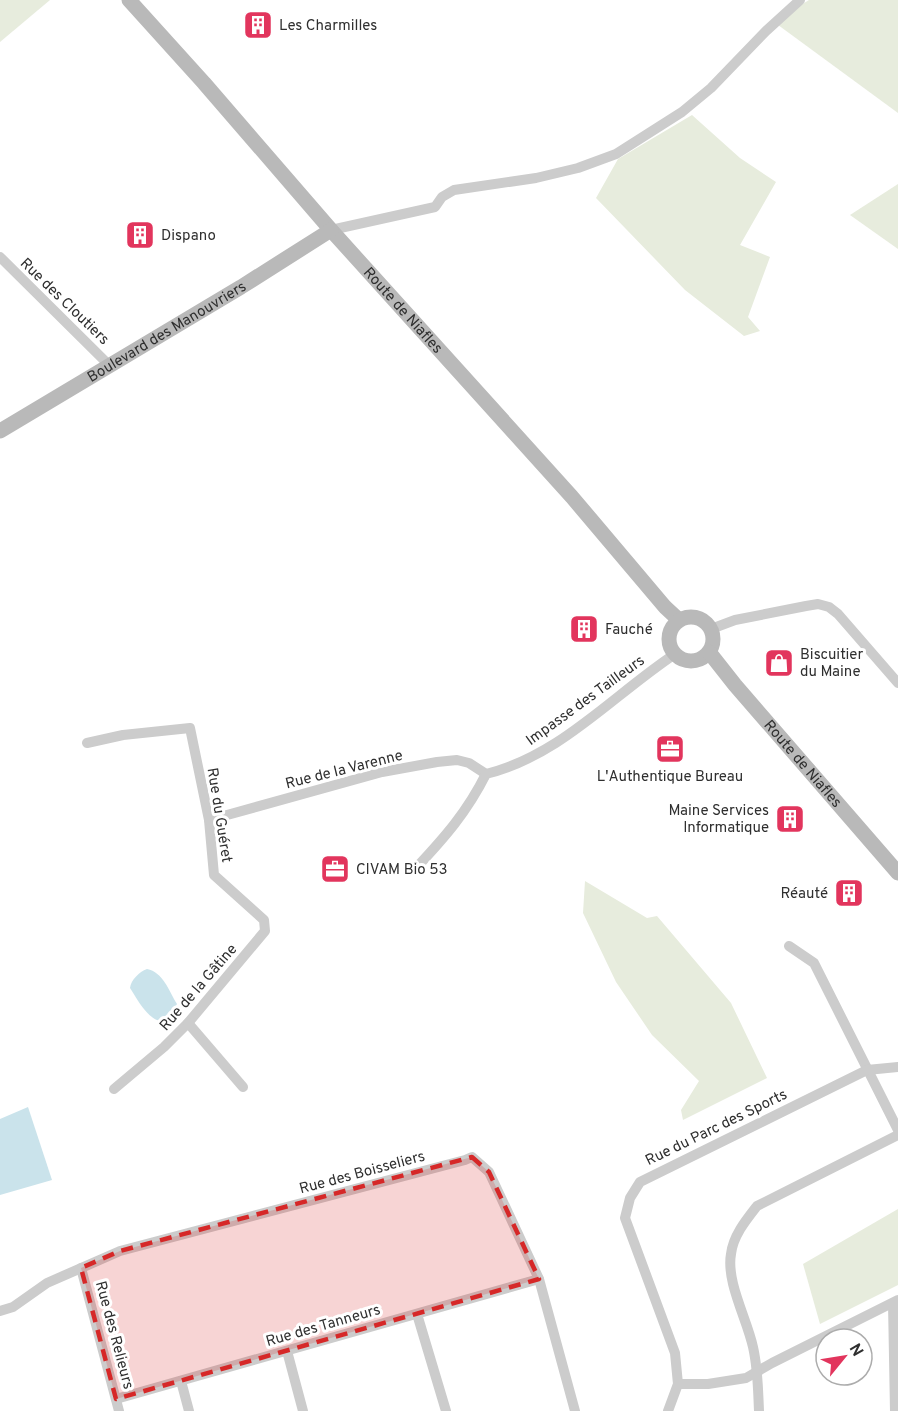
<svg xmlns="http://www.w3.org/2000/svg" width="898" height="1411" font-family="Overpass,sans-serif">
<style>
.green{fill:#e7ecdd}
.water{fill:#cae3eb}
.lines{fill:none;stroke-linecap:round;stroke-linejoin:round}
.street{stroke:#ccc;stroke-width:10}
.secondary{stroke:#b9b9b9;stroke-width:15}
.marked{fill:#d62828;fill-opacity:0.2;stroke:#d62828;stroke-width:4.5;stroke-dasharray:12 8;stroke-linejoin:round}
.labels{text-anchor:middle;stroke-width:6;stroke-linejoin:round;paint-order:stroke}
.poi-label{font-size:15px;fill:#2f2f2f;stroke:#fff;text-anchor:start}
.street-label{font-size:15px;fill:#2f2f2f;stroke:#fff}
</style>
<rect width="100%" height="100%" fill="#fff"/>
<g class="green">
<polygon points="0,0 50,0 0,42"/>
<polygon points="809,0 898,0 898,113 774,22"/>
<polygon points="692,115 740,158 776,182 740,245 770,257 748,317 760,331 744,336 685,290 596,198 618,159"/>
<polygon points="898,184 898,249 850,215"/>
<polygon points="585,881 647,918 657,916 731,1003 767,1078 683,1120 681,1110 699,1081 652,1035 616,982 583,913"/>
<polygon points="898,1209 898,1285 820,1324 803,1264"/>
</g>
<g class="water">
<path d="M147 969C163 972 169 991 177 1004L172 1012 160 1021C147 1018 137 999 130 988 131 980 139 972 147 969Z"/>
<polygon points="28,1107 52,1180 0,1195 0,1119"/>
</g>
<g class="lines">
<g class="street">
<polyline points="331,230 435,207 442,197 454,190 536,178 578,168 616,154 682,112 711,88 766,31 800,0"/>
<polyline points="0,257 109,365"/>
<polyline points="711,629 735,620 806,606 818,604 829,607 838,614 898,683"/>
<polyline points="87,743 123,735 190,728 209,820 214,875 264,920 265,931 188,1023 164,1047 114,1089"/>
<polyline points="209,820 382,772 437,762 457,760 469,763 486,774"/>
<path d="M416 868C445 837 467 812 486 774 560 756 613 695 675 654"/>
<polyline points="789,946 814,963 898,1130"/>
<polyline points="188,1023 243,1087"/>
<polyline points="81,1268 119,1411"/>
<polyline points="893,1303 895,1411"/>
<polyline points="0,1311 13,1307 47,1283 120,1251 465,1160 472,1157 489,1172 539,1279 575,1411"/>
<polyline points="417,1314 446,1411"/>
<polyline points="287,1351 303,1411"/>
<polyline points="181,1381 189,1411"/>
<polyline points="678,1384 708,1384 746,1378 772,1363 898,1300"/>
<polyline points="116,1399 539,1279"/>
<polyline points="668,1411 678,1384 675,1353 625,1218 630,1198 640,1182 867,1070 898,1067"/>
<path d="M759 1411C758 1389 758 1369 753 1347 747 1319 726 1282 731 1254 733 1236 746 1220 757 1206L898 1135"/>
</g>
<g class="secondary">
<path id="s1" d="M129 0 204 83 331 230 572 497 665 607 679 620"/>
<path id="s2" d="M0 431 241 287 331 230"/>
<circle cx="691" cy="639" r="22"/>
<path id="s3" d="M709 652 735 685 898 873"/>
</g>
</g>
<path class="marked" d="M472 1157 489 1172 539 1279 116 1399 81 1268 120 1251Z"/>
<defs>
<g id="building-square" transform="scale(1.5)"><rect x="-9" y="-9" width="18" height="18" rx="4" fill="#e2355d" stroke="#fff"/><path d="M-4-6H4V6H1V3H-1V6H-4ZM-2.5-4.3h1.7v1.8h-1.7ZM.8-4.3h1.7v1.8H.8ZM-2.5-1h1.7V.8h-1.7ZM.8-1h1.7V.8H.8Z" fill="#fff"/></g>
<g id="shop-square" transform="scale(1.5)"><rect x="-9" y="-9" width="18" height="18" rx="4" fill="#e2355d" stroke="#fff"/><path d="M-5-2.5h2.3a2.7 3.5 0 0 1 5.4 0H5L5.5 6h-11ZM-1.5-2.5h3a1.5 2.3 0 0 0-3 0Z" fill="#fff"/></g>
<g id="office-square" transform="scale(1.5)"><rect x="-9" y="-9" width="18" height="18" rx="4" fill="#e2355d" stroke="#fff"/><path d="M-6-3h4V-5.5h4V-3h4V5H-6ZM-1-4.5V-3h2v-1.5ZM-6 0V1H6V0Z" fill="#fff"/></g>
</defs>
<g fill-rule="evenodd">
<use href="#building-square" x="258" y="25"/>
<use href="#building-square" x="140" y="235"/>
<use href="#building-square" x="584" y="629"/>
<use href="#shop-square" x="779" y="663"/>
<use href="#office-square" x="670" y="749"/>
<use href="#building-square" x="790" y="819"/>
<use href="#office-square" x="335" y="869"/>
<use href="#building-square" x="849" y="893"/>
</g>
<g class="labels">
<g class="poi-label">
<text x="279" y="30">Les Charmilles</text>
<text x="161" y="240">Dispano</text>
<text x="605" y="634">Fauché</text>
<text x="800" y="659">Biscuitier<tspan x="800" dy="17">du Maine</tspan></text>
<text x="670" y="781" text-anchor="middle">L'Authentique Bureau</text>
<text x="769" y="815" text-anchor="end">Maine Services<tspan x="769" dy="17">Informatique</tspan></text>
<text x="356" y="874">CIVAM Bio 53</text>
<text x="828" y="898" text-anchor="end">Réauté</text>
</g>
<g class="street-label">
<text transform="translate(65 301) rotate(44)" y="5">Rue des Cloutiers</text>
<text dy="5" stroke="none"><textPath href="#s1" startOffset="414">Route de Niafles</textPath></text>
<text dy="5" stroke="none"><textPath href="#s2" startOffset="194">Boulevard des Manouvriers</textPath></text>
<text transform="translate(585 700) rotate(-36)" y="5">Impasse des Tailleurs</text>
<text dy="5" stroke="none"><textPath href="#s3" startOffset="146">Route de Niafles</textPath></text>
<text transform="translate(344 769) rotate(-14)" y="5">Rue de la Varenne</text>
<text transform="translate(220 815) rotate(81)" y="5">Rue du Guéret</text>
<text transform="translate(198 987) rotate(-49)" y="5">Rue de la Gâtine</text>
<text transform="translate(716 1127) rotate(-26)" y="5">Rue du Parc des Sports</text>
<text transform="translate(362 1172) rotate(-15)" y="5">Rue des Boisseliers</text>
<text transform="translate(323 1325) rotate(-16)" y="5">Rue des Tanneurs</text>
<text transform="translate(115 1335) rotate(75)" y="5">Rue des Relieurs</text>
</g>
</g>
<g transform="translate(844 1357) rotate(60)"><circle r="28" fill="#ffffff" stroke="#acacac" stroke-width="1.5"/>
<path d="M0-4.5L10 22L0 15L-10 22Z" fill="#e2355d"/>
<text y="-9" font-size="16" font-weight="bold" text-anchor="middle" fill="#2f2f2f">N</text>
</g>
</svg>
